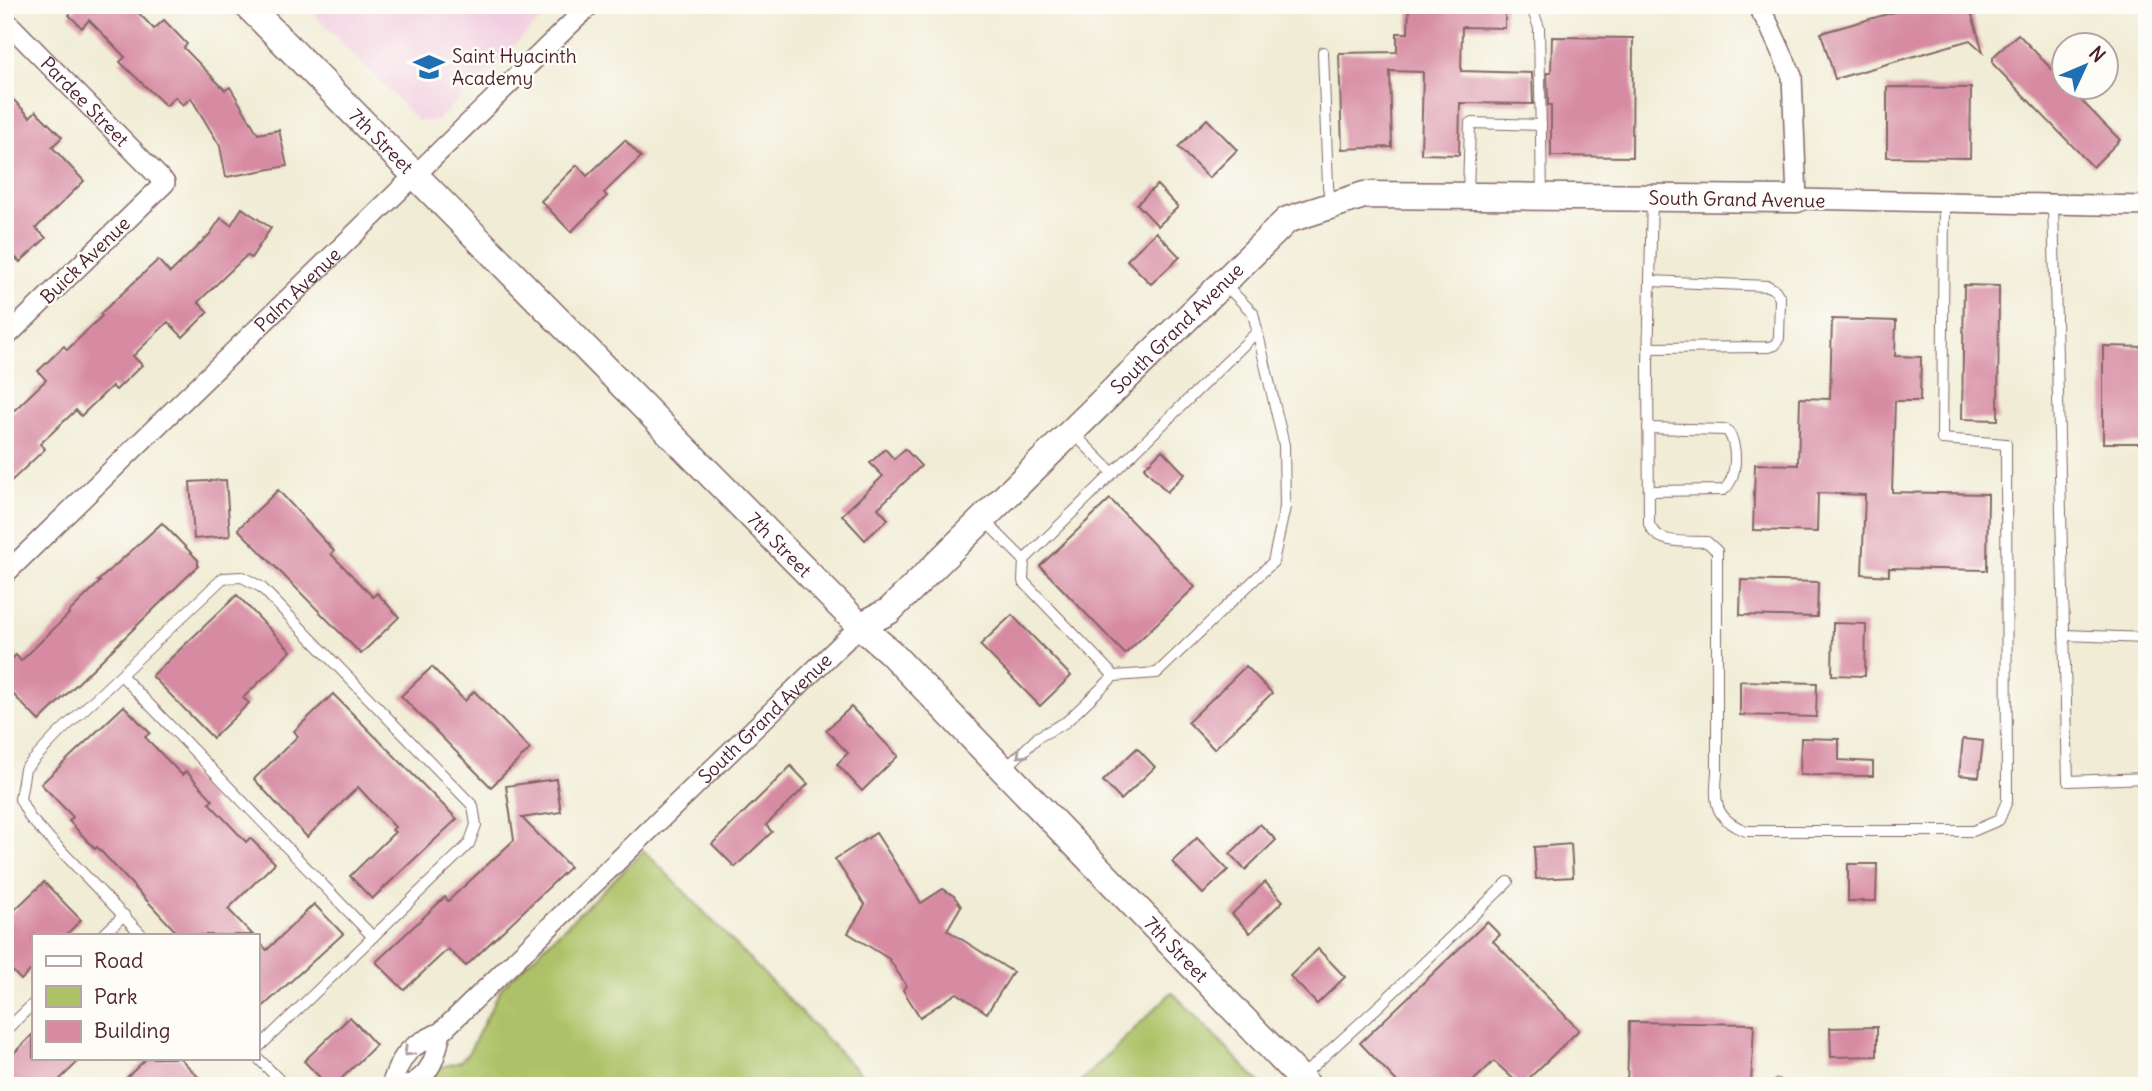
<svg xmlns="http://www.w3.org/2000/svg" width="2152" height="1091" font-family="Delius,sans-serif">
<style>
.built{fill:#f2cfe0}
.green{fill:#adc267;stroke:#7c7049;stroke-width:2}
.building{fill:#d78ba3}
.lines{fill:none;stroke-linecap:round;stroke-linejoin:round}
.lane-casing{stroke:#846766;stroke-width:12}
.street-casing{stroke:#846766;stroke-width:22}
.secondary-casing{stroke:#846766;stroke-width:29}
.lane{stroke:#fff;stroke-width:10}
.street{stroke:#fff;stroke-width:19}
.secondary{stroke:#fff;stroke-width:26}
.oneway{stroke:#ae9aa0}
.labels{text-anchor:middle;stroke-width:5;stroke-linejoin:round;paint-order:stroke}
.poi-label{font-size:19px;fill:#4a1f2b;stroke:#fdfcf7;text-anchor:start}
.street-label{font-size:19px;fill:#4a1f2b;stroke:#fdfcf7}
</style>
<rect width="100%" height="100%" fill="#fdfcf7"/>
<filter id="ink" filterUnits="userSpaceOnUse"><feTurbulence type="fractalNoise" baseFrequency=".0143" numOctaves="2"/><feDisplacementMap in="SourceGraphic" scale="14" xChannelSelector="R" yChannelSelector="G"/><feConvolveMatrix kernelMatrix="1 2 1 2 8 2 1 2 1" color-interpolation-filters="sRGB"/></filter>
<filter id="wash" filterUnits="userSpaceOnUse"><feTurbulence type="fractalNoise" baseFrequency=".00686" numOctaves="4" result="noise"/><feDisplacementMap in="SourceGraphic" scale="28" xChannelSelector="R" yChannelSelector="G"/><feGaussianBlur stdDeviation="1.57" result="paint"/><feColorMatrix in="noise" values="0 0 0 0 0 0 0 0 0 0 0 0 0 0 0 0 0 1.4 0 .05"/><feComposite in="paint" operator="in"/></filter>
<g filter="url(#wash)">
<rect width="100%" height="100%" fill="#f0ecd5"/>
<polygon class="built" points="323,5 555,5 437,121 418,121 314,14"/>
<g class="green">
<polygon points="644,851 675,882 872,1086 440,1086 431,1073 437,1068 460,1062 469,1052 502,987"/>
<polygon points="1172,992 1263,1086 1076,1086"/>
</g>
<g id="blocks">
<g class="building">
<polygon points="75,5 131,5 154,29 164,20 187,44 184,48 225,90 230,87 258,134 279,130 287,166 226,177 220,146 191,98 183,105 175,97 166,106 120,62 125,57 89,20 82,28 69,15 77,7"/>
<polygon points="1409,5 1505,5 1505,28 1462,27 1461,71 1532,73 1533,104 1460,103 1459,155 1421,154 1423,72 1390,71 1392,147 1342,149 1339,53 1397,52 1397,33 1408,33"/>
<polygon points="1919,5 1969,5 1983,52 1970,40 1835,79 1821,33"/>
<polygon points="2018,34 2064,82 2064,88 2069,88 2120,140 2093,167 1993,64 1993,57"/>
<polygon points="1552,37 1633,38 1632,157 1551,156 1551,105 1548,105 1547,73 1551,73"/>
<polygon points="1887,87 1971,88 1970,158 1887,157"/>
<polygon points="5,91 30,117 36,111 62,137 52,147 84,181 36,228 46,238 20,262 5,247"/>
<polygon points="1207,119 1237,150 1209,178 1178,147"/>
<polygon points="625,140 641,157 604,193 607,196 571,232 541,201 577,165 587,176"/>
<polygon points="1157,185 1178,207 1158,226 1137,204"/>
<polygon points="242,208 271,228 251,258 247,255 198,302 208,312 183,337 168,322 133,356 142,365 116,390 112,386 81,416 76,410 40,444 45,449 5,487 5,419 46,380 38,371 64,346 67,350 102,316 100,314 158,260 170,273 210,234 221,218 231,225"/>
<polygon points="1156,232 1180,257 1151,284 1127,260"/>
<polygon points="1964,285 1999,286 1998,420 1962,419"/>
<polygon points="1832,319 1896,321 1895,356 1921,357 1920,401 1895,401 1892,492 1988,494 1987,570 1889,568 1889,576 1862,574 1865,495 1818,493 1817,532 1753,530 1755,464 1798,465 1800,398 1830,399"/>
<polygon points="2103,346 2147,347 2147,443 2103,443"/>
<polygon points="885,449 894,459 905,449 921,466 878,508 888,519 865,540 842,515 883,476 870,463"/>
<polygon points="1162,450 1185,474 1167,492 1144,468"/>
<polygon points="226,480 230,536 194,539 190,482"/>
<polygon points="278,490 334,551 331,554 373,597 377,593 399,617 361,654 238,529"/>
<polygon points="1110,499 1195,587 1125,654 1040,566"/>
<polygon points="162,523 198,560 198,566 39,721 5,686 5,666 16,655 21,661 69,614 68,613 100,582 98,581"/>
<polygon points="1741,580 1818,582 1817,617 1740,615"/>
<polygon points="237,595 291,651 243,698 249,703 213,738 152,676"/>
<polygon points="1012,615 1071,676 1040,706 980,645"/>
<polygon points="1833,623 1866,624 1865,676 1832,675"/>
<polygon points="1246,666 1272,693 1214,749 1188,722"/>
<polygon points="432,667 465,701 474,691 530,749 491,787 401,696"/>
<polygon points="1740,681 1817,683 1816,717 1740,715"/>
<polygon points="333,694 457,819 372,899 350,876 395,832 392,830 395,827 358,787 307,837 254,779 298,736 294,731"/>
<polygon points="124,706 150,733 145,737 182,775 186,771 213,800 209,803 246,842 250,838 275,863 228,909 253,935 179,935 97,847 95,849 69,821 73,817 41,784"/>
<polygon points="851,707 898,756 862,791 837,764 848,753 826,730"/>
<polygon points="1801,738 1839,739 1839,760 1873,762 1873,776 1800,775"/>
<polygon points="1963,739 1983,741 1979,777 1959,775"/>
<polygon points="1137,748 1155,767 1121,800 1103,781"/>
<polygon points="791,766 808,784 766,825 772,832 735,867 712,844"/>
<polygon points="556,779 561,812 522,818 570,867 466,966 448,949 404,990 376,962 445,897 448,901 514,840 506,786"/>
<polygon points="1260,824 1276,840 1245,870 1230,854"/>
<polygon points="876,833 921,903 943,889 954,896 961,906 947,930 1013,972 987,1013 957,993 920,1017 903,990 906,985 889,959 848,933 865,905 835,859"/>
<polygon points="1197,838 1228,870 1203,894 1172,862"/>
<polygon points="1571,844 1573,877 1536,879 1534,847"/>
<polygon points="1848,864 1877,864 1876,901 1848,901"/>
<polygon points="44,882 81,920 66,935 33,935 33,968 21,980 5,963 5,919"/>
<polygon points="1265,882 1283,901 1250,933 1232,914"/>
<polygon points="314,904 343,934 257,1012 257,940 267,950"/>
<polygon points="1487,922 1500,935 1493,941 1579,1030 1521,1086 1494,1061 1468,1086 1401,1086 1360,1043"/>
<polygon points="1318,949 1345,977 1317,1004 1290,976"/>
<polygon points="350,1017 376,1045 334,1086 328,1086 304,1061"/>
<polygon points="1629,1022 1754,1024 1751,1086 1627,1086"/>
<polygon points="1877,1027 1877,1056 1831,1057 1830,1028"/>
<polygon points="33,1034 33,1058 82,1058 53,1086 5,1086 5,1062"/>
<polygon points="147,1058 180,1058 207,1086 118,1086"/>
</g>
</g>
</g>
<g filter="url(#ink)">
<use href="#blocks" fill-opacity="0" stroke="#846766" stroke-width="2"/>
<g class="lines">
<g class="lane-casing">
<g id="lane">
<polyline points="1531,5 1539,28 1542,196"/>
<polyline points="1323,52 1328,186 1331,205"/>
<polyline points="1468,194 1470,123 1541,125"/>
<path d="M1652 198 1648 365 1649 524C1657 546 1688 541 1707 542L1717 551V773C1714 804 1715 819 1746 831H1973L1999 820 2007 801 2006 444 1942 439 1944 203"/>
<polyline points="2053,205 2068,781 2147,778"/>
<polyline points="1648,348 1769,347 1775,345 1779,338 1780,298 1775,290 1768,286 1650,281"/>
<path d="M1648 428 1726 430C1739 441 1738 481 1723 490L1649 491"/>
<polyline points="1072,432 1113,473"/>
<polyline points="983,519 1024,560"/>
<polyline points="2064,635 2147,638"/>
<polyline points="121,675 373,937"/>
<polyline points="1114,676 1023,581 1024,560 1257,332"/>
<polyline points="1004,770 1038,737 1066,722 1114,676 1157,673 1273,562 1285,507 1284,445 1253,313 1225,285"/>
<polyline points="103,935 124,915"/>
<polyline points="142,935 30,818 20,799 25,769 57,735 223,578 242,577 261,587 473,806 476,825 469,844 257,1049"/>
<polyline points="5,1031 33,1004"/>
<polyline points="257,1057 285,1086"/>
<polyline points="1300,1078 1381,1004 1508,882"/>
<polyline points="1778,1084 1778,1086"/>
</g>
</g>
<g class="street-casing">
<g id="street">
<polyline points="1757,5 1769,25 1792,76 1797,199 2147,206"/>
<path id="s1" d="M5 20 165 183 5 338"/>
<path id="s2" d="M5 574 590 5"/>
<path id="s3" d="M391 1086C402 1052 409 1047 441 1032L860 626"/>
<path d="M407 1086C432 1076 436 1055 441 1032"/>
</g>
</g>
<g class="secondary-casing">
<g id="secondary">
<path id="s4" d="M247 5 860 626 890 652 1308 1086"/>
<path id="s5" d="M860 626 889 611 1287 220 1364 195 1797 199"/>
</g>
</g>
<use href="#lane" class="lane"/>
<use href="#street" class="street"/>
<use href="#secondary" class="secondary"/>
</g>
<defs><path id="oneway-chevron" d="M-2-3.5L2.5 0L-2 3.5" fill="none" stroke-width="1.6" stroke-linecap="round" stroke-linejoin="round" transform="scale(1.75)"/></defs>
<g class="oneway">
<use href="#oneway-chevron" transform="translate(1021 754) rotate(136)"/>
<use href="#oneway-chevron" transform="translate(408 1052) rotate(136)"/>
</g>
</g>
<defs>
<g id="school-bare" transform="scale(2.415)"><path d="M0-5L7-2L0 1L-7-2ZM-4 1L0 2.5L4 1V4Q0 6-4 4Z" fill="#1f6fb2" stroke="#fdfcf7" stroke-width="2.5" paint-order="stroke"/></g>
</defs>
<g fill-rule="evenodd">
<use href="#school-bare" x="429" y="67"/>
</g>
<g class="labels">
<g class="poi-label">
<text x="452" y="63">Saint Hyacinth<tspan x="452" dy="22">Academy</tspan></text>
</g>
<g class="street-label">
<text dy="7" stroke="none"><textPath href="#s1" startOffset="114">Pardee Street</textPath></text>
<text dy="7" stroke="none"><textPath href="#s4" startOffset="191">7th Street</textPath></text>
<text transform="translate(1737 199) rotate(1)" y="7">South Grand Avenue</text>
<text transform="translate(85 260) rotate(-44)" y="7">Buick Avenue</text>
<text dy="7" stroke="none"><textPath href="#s2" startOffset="408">Palm Avenue</textPath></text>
<text dy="7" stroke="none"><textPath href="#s5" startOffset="436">South Grand Avenue</textPath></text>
<text dy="7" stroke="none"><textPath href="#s4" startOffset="758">7th Street</textPath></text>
<text dy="7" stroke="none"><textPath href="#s3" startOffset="528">South Grand Avenue</textPath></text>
<text dy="7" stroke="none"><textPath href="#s4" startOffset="1325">7th Street</textPath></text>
</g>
</g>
<rect width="2152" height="1091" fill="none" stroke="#fdfcf7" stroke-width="28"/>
<rect x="32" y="934" width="228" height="126" fill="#fdfcf7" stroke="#b5a4a5" stroke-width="2"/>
<rect x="46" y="956" width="35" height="10" fill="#ffffff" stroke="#b5a4a5" stroke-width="2"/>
<text x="94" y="968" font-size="21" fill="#4a1f2b">Road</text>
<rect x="46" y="986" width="35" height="21" fill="#adc267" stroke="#b5a4a5" stroke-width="2"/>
<text x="94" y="1004" font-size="21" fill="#4a1f2b">Park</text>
<rect x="46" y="1021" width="35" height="21" fill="#d78ba3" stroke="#b5a4a5" stroke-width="2"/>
<text x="94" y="1038" font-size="21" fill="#4a1f2b">Building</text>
<g transform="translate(2085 66) rotate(46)"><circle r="33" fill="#fdfcf7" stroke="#b5a4a5" stroke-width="2"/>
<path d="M0-5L12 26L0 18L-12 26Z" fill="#1f6fb2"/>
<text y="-10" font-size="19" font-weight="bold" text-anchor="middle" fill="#4a1f2b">N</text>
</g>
</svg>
